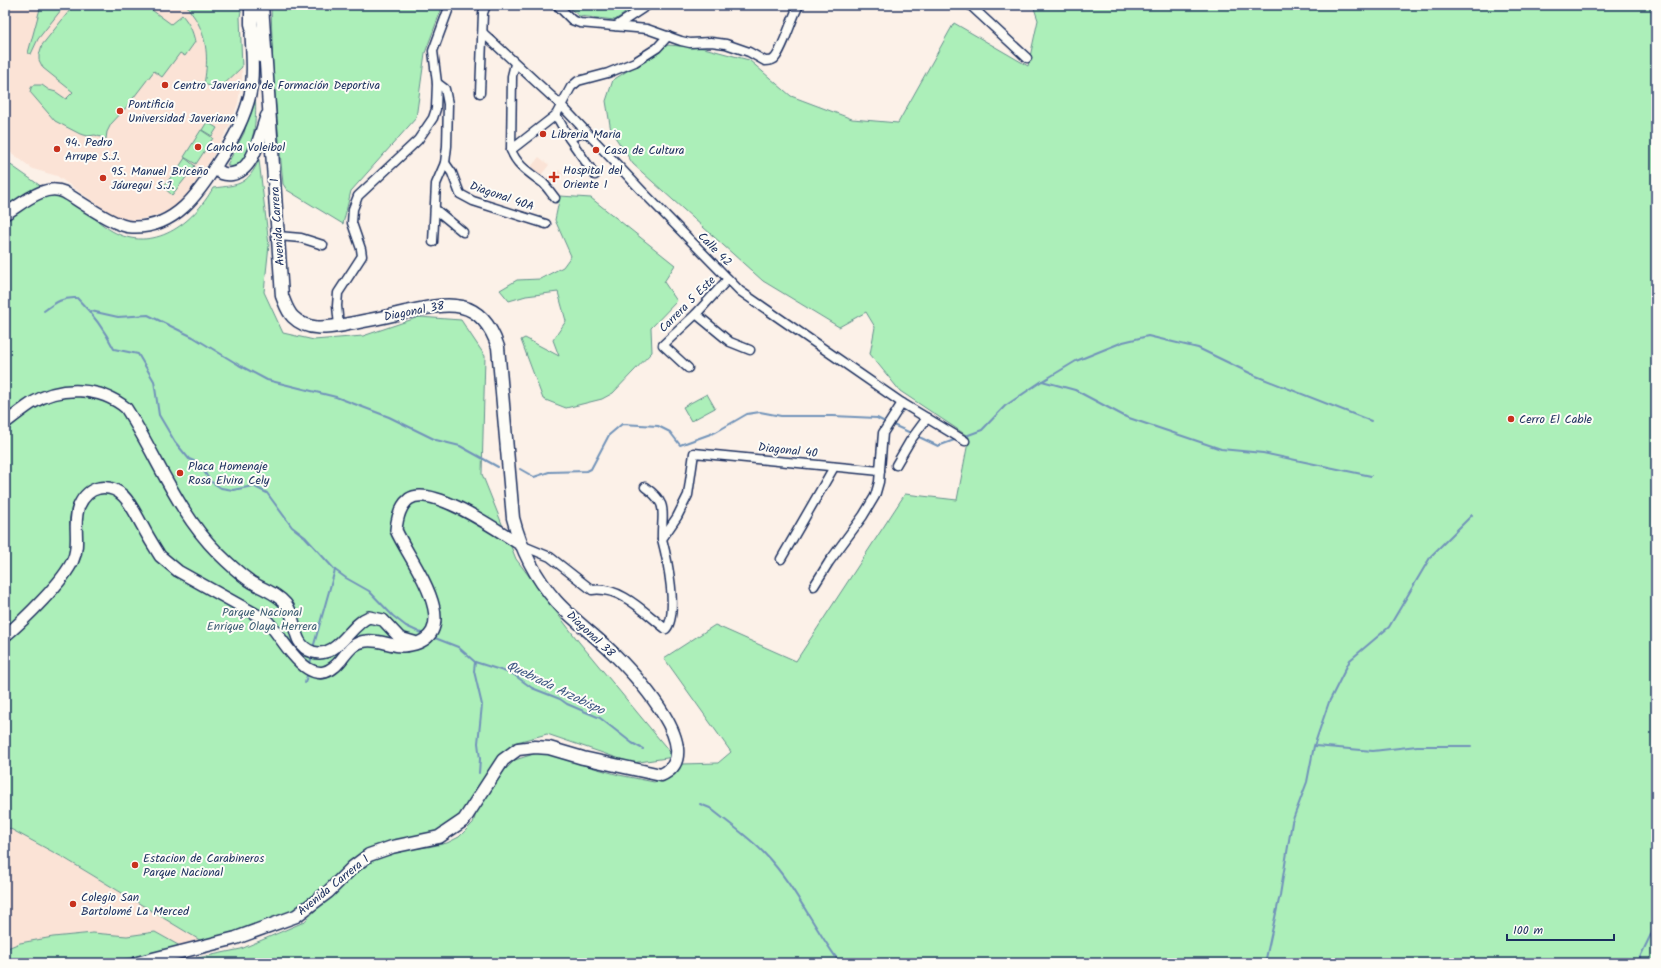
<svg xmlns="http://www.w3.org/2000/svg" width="1661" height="968" font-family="Kalam,sans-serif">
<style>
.built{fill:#fbe3d6}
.green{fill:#acefb9;stroke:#648f8c}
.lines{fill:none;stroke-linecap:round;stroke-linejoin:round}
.stream{stroke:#7193b9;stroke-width:2}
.street-casing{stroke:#1b2f5e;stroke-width:11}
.secondary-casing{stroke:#1b2f5e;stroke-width:14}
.primary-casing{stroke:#1b2f5e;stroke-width:15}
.street{stroke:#fdfcf7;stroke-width:8}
.secondary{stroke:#fdfcf7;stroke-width:11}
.primary{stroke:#fdfcf7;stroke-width:12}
.poi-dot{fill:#c8321e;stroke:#fdfcf7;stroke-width:1.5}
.labels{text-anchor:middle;stroke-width:4;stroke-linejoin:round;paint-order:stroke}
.poi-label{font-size:12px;fill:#1b2f5e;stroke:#fdfcf7;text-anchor:start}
.street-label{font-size:12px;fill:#1b2f5e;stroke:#fdfcf7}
.park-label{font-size:12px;fill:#3f5f75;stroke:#fdfcf7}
.water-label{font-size:13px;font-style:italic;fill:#3f5884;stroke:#fdfcf7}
</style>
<rect width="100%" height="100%" fill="#fcf1e8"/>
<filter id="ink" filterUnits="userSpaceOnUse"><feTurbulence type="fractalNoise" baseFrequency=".025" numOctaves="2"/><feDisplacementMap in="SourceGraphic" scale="8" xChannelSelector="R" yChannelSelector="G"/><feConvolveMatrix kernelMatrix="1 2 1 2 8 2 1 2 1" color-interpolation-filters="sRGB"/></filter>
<g filter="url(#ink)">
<g class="built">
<polygon points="5,5 242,5 240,17 242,77 238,103 232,120 217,150 182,202 166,212 147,218 133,220 118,217 104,209 57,176 33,169 5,148"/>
<polygon points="539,157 549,165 541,175 531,167"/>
<polygon points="559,170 563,175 551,183 545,179"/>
<polygon points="5,826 64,858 203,942 180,946 155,932 127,936 93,933 53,937 20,943 5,949"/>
</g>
<g class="green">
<polygon points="41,5 65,5 38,39 31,54 28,53"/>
<path d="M74 5H145L171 24 182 15C189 23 193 31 195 42L185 56 180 53 162 77 154 71 124 110 111 124 107 132 106 139 95 135 88 136 80 134 55 121 30 92 31 88 33 85H42L49 90 56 92 66 99 73 92 43 68 39 60V55L42 45Z"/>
<path d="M187 5H242L240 17 242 67 219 89 204 84C208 63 208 43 198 23 195 17 189 11 187 5Z"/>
<polygon points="271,5 443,5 425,53 416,118 351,191 343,224 287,190 283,184 273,74"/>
<polygon points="566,5 637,5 615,20 579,16"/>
<polygon points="1033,5 1656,5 1656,963 173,963 241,949 304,922 354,870 391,848 403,850 428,847 447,843 459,837 473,823 476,813 504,771 515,760 540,752 555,754 580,764 619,775 654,782 672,776 682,764 718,763 731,752 664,658 715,625 796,661 905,494 957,500 969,437 900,391 870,354 875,327 866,312 839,327 763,281 633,164 611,131 606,101 613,80 668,45 704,48 749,60 791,96 852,119 898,123 954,23 1028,66 1038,20"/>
<path d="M255 91C257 120 255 137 243 164 237 166 233 169 227 165L244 133Z"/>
<polygon points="207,122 217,128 212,136 202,130"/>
<polygon points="201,130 213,138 196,164 184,157"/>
<polygon points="185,158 195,166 188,174 179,167"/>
<path d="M259 160 269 245 264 292 283 333 314 340 363 336 419 317 461 320 485 356 482 474 516 559 579 642 674 757 632 763 547 734 513 743 470 804 454 824 434 835 391 844 299 912 260 930 203 942 64 858 5 826V161L52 194C75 198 92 219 112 231 153 254 193 224 213 188 240 185 247 185 259 160Z"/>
<polygon points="178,168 188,175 172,195 163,187"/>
<polygon points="560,196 591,198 675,265 664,282 677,301 651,328 652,352 613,393 602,399 566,408 543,399 521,340 525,338 559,356 553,340 566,321 558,292 526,296 509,301 500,290 517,280 540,279 563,267 571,256 555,220"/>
<polygon points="707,394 715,408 691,421 683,407"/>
<polygon points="155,932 180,946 109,963 5,963 5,949 20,943 53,937 93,933 127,936"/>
</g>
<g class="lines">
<g class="stream">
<path d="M44 311C56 302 63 297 77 298 93 314 104 329 114 349L138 354 154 381 159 415 175 442 189 459 199 463 210 481 221 488 233 490 253 486 267 493 292 527 305 537 335 570 346 578 369 591 393 616 406 626 421 633"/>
<polyline points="91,311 118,317 148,315 193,337 239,365 267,380 336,397 389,417 436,440 460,446 498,467"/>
<polyline points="1043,381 1076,361 1123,342 1148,336 1198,348 1256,376 1371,421"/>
<polyline points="891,424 913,434"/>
<polyline points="917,436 938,446 957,439"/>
<polyline points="963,437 982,430 1005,406 1042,381 1075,390 1126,417 1221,449 1263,453 1371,476"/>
<polyline points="520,469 534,477 549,472 587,471 591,469 609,435 622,424 658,426 670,432 680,445 716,432 747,414 760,412 781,416 833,416 877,418 887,423"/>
<polyline points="435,638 458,647 475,662 513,674 532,688 560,699 567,704 600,718 632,743 643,749"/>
<polyline points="313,648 335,570"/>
<polyline points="475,662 474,671 482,705 478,743 480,759 479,773"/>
<polyline points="310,664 312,655"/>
<polyline points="305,683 308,672"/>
<polyline points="1315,746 1373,751 1417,746 1471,746"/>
<path d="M700 804 710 808C727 822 749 837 764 853 795 885 813 927 840 963"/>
<polyline points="1265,963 1280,895 1292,822 1307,782 1314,746 1329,702 1350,660 1389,627 1431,556 1472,515"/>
<polyline points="1638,963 1641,955 1656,924"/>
</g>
<g class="street-casing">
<g id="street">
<path d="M557 5 572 20 580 23 647 29 681 41 690 43 711 42 726 44 749 52 765 61C769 61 771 61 774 59 782 52 792 17 799 5"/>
<polyline points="970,5 1027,58"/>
<polyline points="616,26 648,5"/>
<polyline points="483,33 561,105 642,191 740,291 902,403 965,441"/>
<path d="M515 64 512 76 511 150C517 166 530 173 543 183 547 187 551 193 555 198"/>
<polyline points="480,93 483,13 486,5"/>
<polyline points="556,115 569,138 595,175"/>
<polyline points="569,138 586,132"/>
<polyline points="511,150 556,115 571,87 578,81 608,73 635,62 657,48 668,36"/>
<polyline points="445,163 452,173 460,194 473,201 546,224"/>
<polyline points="435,209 463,232"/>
<polyline points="278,236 301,238 323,245"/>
<polyline points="433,242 436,184 445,163 447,146 448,104 445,89 437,83"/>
<polyline points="696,314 730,342 750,350"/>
<polyline points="339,326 337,306 338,293 362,256 361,249 352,223 353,209 358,196 418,140 433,118 436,109 437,83 433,51 450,5"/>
<polyline points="688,368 663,345 696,314 728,279"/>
<polyline points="896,465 910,441 927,418"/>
<path d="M645 487C670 505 661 512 662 539"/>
<path d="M521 545 550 557 592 590C621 586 645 613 666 629 679 614 667 558 662 539L677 517 688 495 694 453 880 471"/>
<polyline points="781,559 834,467"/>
<polyline points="814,586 829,562 863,516 875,496 879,482 883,433 902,403"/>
</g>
</g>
<g class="secondary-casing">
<g id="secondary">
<path d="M5 214C22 204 44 183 64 192 80 201 115 227 132 227 175 229 199 193 219 161 233 140 244 120 250 95 254 75 252 54 251 34"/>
<path d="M5 423C14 416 23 409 32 403 61 385 101 387 126 408 157 456 177 512 218 553 228 563 239 573 250 581 262 589 277 593 286 604 298 618 290 645 313 652 338 659 350 624 369 617L383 620 400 638 414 642"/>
<path d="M5 636C24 620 64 581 73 560 81 543 72 523 79 506 83 497 89 490 99 488 124 484 133 510 143 527 148 537 154 546 160 556L178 571 266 620C285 639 310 698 341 660 348 651 354 642 366 641 381 639 396 649 411 645 468 632 407 557 396 530 397 519 400 506 409 499 431 483 500 532 521 545"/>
</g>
</g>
<g class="primary-casing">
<g id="primary">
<polyline points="251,5 251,24 260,56"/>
<path d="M215 168C220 173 224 175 232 174 254 171 260 134 267 116"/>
<path d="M137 963 236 938 296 916 328 892 353 867 369 855 392 847 439 837 464 820 503 760 518 749 535 747 549 748 583 758 661 775C710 754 634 674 614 654 596 636 573 620 556 601 535 577 521 549 513 518L498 347C480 293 444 304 401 313 382 318 363 321 344 325 326 328 307 331 293 317 287 311 285 303 282 296L262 5"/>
</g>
</g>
<use href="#street" class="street"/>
<use href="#secondary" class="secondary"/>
<use href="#primary" class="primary"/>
</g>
</g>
<g class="poi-dot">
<circle cx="165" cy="85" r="4"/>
<circle cx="120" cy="111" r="4"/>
<circle cx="543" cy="134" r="4"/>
<circle cx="198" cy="147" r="4"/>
<circle cx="57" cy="149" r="4"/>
<circle cx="596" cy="150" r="4"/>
<path d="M552 171h4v4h4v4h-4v4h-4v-4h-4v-4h4z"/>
<circle cx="103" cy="178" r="4"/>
<circle cx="1511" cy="419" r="4"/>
<circle cx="180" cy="473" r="4"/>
<circle cx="135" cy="865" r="4"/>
<circle cx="73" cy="904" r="4"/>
</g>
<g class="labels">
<g class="poi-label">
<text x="173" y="89">Centro Javeriano de Formación Deportiva</text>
<text x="128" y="108">Pontificia<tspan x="128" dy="14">Universidad Javeriana</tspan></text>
<text x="551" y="138">Libreria Maria</text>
<text x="65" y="146">94. Pedro<tspan x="65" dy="14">Arrupe S.J.</tspan></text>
<text x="206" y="151">Cancha Voleibol</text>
<text x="604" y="154">Casa de Cultura</text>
<text x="563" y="174">Hospital del<tspan x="563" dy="14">Oriente 1</tspan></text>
<text x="111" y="175">95. Manuel Briceño<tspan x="111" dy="14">Jáuregui S.J.</tspan></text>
<text x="1519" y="423">Cerro El Cable</text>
<text x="188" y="470">Placa Homenaje<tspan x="188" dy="14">Rosa Elvira Cely</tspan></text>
<text x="143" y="862">Estacion de Carabineros<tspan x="143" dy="14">Parque Nacional</tspan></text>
<text x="81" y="901">Colegio San<tspan x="81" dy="14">Bartolomé La Merced</tspan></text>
</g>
<g class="street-label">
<text transform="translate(502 196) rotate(19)" y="4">Diagonal 40A</text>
<text transform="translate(277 222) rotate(-94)" y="4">Avenida Carrera 1</text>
<text transform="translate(715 249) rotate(45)" y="4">Calle 42</text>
<text transform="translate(687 304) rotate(-45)" y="4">Carrera 5 Este</text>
<text transform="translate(414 311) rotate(-11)" y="4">Diagonal 38</text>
<text transform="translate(788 450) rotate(6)" y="4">Diagonal 40</text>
<text transform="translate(591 634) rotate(43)" y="4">Diagonal 38</text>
<text transform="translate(333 885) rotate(-39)" y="4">Avenida Carrera 1</text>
</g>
<g class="park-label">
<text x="262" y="616">Parque Nacional<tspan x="262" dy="14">Enrique Olaya Herrera</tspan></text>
</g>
<g class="water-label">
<text transform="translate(556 687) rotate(26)" y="5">Quebrada Arzobispo</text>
</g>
</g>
<rect width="1661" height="968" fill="none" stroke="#fdfcf7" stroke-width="20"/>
<rect x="10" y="10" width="1641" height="948" fill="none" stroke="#1b2f5e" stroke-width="1.5" filter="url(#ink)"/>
<path d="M1507 934v6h107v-6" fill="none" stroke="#1b2f5e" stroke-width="2"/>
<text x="1513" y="934" font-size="12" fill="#1b2f5e" stroke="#fdfcf7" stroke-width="3" paint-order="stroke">100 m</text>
</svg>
